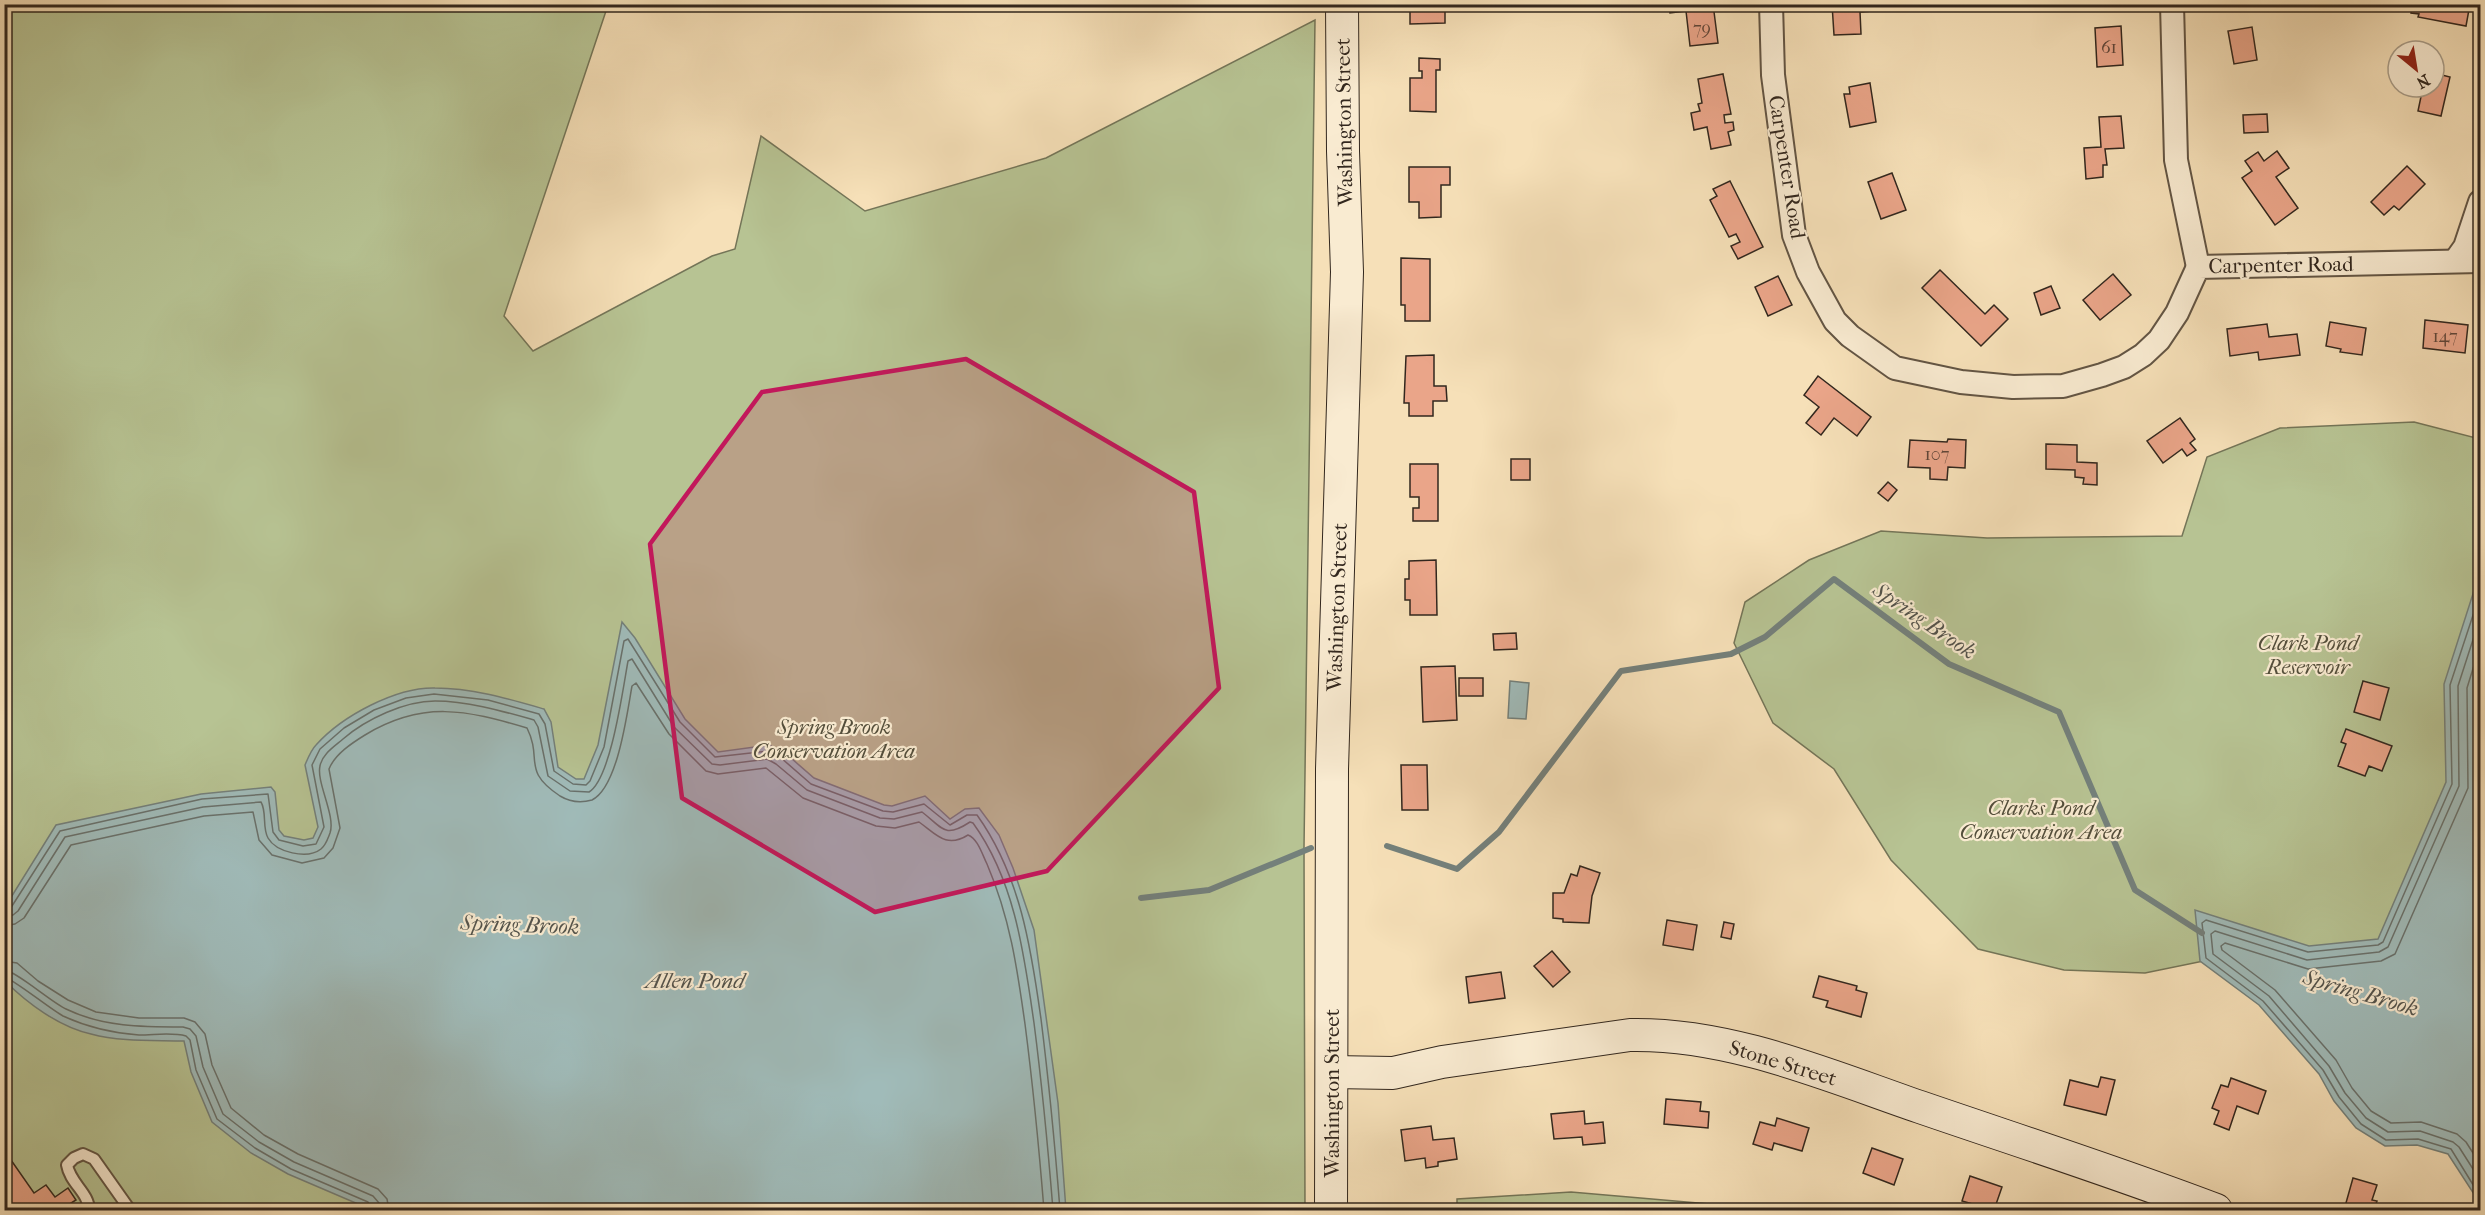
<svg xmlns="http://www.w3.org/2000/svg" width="2485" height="1215" font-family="'IM FELL French Canon',serif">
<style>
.green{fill:#b7c393;stroke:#747558;stroke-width:1.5}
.water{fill:#a0bbb9;stroke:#74807b;stroke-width:1.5}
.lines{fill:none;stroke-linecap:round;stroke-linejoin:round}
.shore{stroke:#69716c;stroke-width:1.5}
.stream{stroke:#74807b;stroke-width:6}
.building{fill:#eaa589;stroke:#32271e;stroke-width:1.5}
.lane-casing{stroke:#635544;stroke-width:14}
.street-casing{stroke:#635544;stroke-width:26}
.secondary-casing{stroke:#32271e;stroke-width:34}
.lane{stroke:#f9ebd1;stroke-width:10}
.street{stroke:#f9ebd1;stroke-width:22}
.secondary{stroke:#f9ebd1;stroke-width:32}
.marked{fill:#c2185b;fill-opacity:0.2;stroke:#c2185b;stroke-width:4.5;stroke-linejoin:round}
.labels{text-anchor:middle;stroke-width:4.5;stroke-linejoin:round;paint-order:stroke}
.number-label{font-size:18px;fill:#604639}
.street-label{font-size:21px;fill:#32271e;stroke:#f9ebd1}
.park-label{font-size:21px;font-style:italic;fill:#534e3b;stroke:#f9ebd1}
.water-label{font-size:22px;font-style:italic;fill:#53534c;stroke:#f9ebd1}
</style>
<rect width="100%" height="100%" fill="#f6e0b8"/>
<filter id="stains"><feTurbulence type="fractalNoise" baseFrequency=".00333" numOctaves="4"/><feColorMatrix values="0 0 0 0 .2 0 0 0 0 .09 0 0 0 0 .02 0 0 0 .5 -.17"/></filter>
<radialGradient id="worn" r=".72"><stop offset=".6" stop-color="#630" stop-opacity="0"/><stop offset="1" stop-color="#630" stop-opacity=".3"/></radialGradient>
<g class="green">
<polygon points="5,5 608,5 504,316 533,351 712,256 735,249 761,136 865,211 1046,158 1315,20 1304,848 1305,1210 5,1210"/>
<polygon points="2414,422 2480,439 2480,742 2358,1007 2223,957 2145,973 2064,970 1978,949 1891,860 1834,769 1773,723 1734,643 1745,602 1809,560 1881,531 1987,538 2182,536 2207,457 2280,428"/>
<polygon points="1571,1192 1779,1210 1457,1210 1457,1199"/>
</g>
<g class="water">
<polygon points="2480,572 2480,1210 2474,1194 2448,1154 2417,1145 2385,1146 2356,1128 2334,1101 2319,1074 2259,1005 2200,961 2195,910 2309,946 2378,939 2446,782 2444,684"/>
<path d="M622 622 635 638 685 719 718 752 769 745 784 752 814 778 884 805 892 806 925 796 950 819 965 809 979 808 999 835 1013 868 1034 930 1058 1103 1066 1210H372L288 1174 251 1153 212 1122 191 1072 184 1041C153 1040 121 1042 91 1034 59 1027 27 1003 5 981V907L56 825 201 794 271 787 275 792 279 830 284 836 304 840 313 838 318 827 305 765C308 758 311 750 316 745 342 716 396 687 435 688 472 688 509 699 544 709L551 722 558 767 576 779H584L598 745Z"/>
<polygon points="1510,681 1529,683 1526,719 1508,718"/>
</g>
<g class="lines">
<g class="shore">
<polyline points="2480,594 2450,685 2452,784 2383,942 2378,945 2308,952 2206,920 2202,923 2206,958 2263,1001 2323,1070 2339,1097 2361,1124 2386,1140 2418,1139 2451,1149 2480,1196"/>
<polyline points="2480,618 2458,686 2459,786 2388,947 2379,952 2307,960 2215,931 2211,934 2213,954 2269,996 2329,1066 2345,1093 2366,1118 2388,1132 2420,1131 2453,1142 2459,1147 2480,1180"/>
<polyline points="2480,646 2467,688 2468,788 2395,954 2381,961 2308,969 2225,943 2221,946 2222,950 2275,990 2336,1060 2352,1088 2371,1111 2391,1123 2421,1122 2457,1134 2466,1142 2480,1164"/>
<path d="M4 909 12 906 60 831 202 799 268 794 273 832 279 840 303 846 316 844 324 827 312 765 320 749 344 728 374 710 406 698 434 694 488 700 539 714 545 724 554 771 573 784 586 785 590 781 604 747 624 641 628 639 680 722 715 757 769 751 780 757 811 784 883 811 893 812 924 804 950 825 967 815H977C1020 875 1031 947 1041 1019 1049 1083 1055 1146 1060 1210"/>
<path d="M4 917 13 915 18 911 65 837 203 807 261 802C267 812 262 827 268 838 276 852 307 860 321 849 326 845 328 838 330 833 336 816 316 782 320 766 322 754 335 746 343 739 366 719 405 701 435 701 468 701 502 711 534 720L538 727 548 776 570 791 589 792C611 779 623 688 628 661L632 659 674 727 712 764 720 765 767 759 776 764 807 790 880 818 894 819 922 812C943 828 944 839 970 822L973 823C1015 881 1024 954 1034 1023 1042 1085 1048 1148 1053 1210"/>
<path d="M4 926 15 924 24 918 71 845 204 816 253 812 259 840 272 855 302 863 324 858 333 848 340 828 329 769C335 754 352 743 365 735 423 700 466 710 527 728 543 760 521 770 560 796 570 802 581 803 592 800 618 787 627 713 632 686L636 683 669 734 706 771 718 774 766 768 803 798 876 826 895 828 919 822C936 834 946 849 968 835 978 839 982 854 987 864 1010 918 1017 967 1025 1024 1033 1086 1039 1148 1044 1210"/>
<polyline points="4,961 17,963 38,981 68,1000 96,1012 139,1018 184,1018 195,1022 205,1034 212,1065 231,1108 264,1135 298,1154 378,1189 387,1199 389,1210"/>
<path d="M4 970C15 970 51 1002 66 1009 103 1027 142 1027 183 1027L190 1029 196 1036 203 1067 223 1114 259 1142 294 1162 373 1196 379 1203 380 1210"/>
<path d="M4 977C12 978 50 1009 63 1016 87 1027 112 1033 139 1035 155 1035 172 1032 186 1036L190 1040 196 1070 217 1119 255 1148 291 1169 368 1202 372 1210"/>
</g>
<g class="stream">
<polyline points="1387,846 1457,869 1499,832 1621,671 1731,654 1765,637 1834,579 1949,664 2059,712 2135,890 2202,933"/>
<polyline points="1141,898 1209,890 1311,848"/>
</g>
</g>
<g class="building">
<polygon points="1410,4 1445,4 1445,23 1410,24"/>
<polygon points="1669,4 1713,4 1718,43 1690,46 1686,11 1670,13"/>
<polygon points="1832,4 1871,4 1872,11 1860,12 1861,34 1834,35"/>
<polygon points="2412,4 2470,4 2466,26 2418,17 2419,14 2411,13"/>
<polygon points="2121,26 2123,65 2097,67 2095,28"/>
<polygon points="2252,27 2257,60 2234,64 2228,31"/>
<polygon points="1419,58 1440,59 1440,70 1436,70 1436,112 1410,111 1410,78 1422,78 1422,71 1419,71"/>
<polygon points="2434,73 2450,77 2441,116 2418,111 2423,87 2434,87"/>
<polygon points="1723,74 1731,114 1724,115 1725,123 1733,122 1734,130 1728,132 1731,145 1711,149 1707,127 1694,130 1691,113 1700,111 1698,104 1702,103 1698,79"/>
<polygon points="1870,83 1876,122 1850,127 1844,94 1850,94 1849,87"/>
<polygon points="2267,114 2268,132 2244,133 2243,115"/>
<polygon points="2121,116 2124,148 2105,149 2107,165 2103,165 2103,177 2086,179 2084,148 2101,147 2099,117"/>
<polygon points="2277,151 2289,168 2276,177 2298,208 2275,225 2242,178 2252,171 2245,161 2258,152 2264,161"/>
<polygon points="2407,166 2425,184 2399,210 2394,206 2384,215 2371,202"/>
<polygon points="1409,167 1450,167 1450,185 1441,185 1441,217 1419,218 1419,202 1409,202"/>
<polygon points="1892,173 1906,210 1881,219 1868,182"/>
<polygon points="1730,181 1763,247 1738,259 1731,246 1740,242 1736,234 1729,237 1710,200 1717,196 1713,189"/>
<polygon points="1401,258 1430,259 1430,321 1405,321 1405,305 1401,305"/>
<polygon points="1940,270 1985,314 1994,305 2008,319 1981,346 1922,288"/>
<polygon points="2113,274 2131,295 2100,320 2083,300"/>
<polygon points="1778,276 1792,305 1768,316 1755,287"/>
<polygon points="2051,286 2060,308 2041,315 2034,293"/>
<polygon points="2425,320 2468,325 2465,353 2423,348"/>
<polygon points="2330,322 2366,328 2362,355 2340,352 2341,349 2326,346"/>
<polygon points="2267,324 2269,337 2297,334 2300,355 2259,360 2258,352 2230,356 2227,329"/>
<polygon points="1434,355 1434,386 1446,386 1447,401 1433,401 1433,416 1409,416 1409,403 1404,403 1406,356"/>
<polygon points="1818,376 1871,417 1857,436 1834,418 1821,435 1806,423 1819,407 1804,395"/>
<polygon points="2180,418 2195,439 2190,443 2196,450 2187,456 2182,449 2163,463 2147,441"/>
<polygon points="1948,439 1966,440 1965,468 1948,467 1947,480 1930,479 1930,468 1908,467 1910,440 1947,442"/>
<polygon points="2046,444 2077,445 2077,462 2097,463 2097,485 2083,484 2084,478 2075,477 2075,470 2046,469"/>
<rect x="1511" y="459" width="19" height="21"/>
<polygon points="1410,464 1438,464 1438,521 1413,521 1413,508 1419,508 1419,497 1410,497"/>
<polygon points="1888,482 1897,490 1888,501 1878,493"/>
<polygon points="1436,560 1437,615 1410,615 1410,600 1405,600 1405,579 1409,579 1409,561"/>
<polygon points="1516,633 1517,649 1494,650 1493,634"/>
<polygon points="1455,666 1457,720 1423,722 1421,667"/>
<rect x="1459" y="678" width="24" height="18"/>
<polygon points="2363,681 2389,688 2380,720 2354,712"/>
<polygon points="2346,729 2392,746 2382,771 2369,766 2365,776 2338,766 2346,744 2341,742"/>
<polygon points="1401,765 1427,765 1428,810 1402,810"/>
<polygon points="1580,866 1600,873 1592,896 1589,923 1563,922 1563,919 1553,918 1553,893 1564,893 1571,874 1577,876"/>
<polygon points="1667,920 1697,925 1693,950 1663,945"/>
<polygon points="1724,922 1734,924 1731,939 1721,937"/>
<polygon points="1552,951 1570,972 1553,987 1534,966"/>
<polygon points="1501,972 1505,998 1469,1003 1466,977"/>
<polygon points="1819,976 1857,986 1856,990 1867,993 1861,1017 1826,1007 1828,1001 1813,997"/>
<polygon points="2101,1077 2115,1080 2106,1115 2064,1105 2070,1080 2098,1087"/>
<polygon points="2231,1078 2266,1091 2258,1114 2237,1106 2229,1130 2214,1124 2219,1111 2212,1108 2221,1085 2228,1087"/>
<polygon points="1666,1099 1701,1102 1700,1111 1709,1112 1708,1128 1664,1124"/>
<polygon points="1584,1111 1585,1124 1603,1122 1605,1143 1583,1145 1582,1137 1554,1139 1551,1114"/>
<polygon points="1777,1118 1809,1128 1802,1151 1774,1143 1772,1150 1753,1144 1760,1122 1775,1126"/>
<polygon points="1431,1126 1433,1140 1454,1138 1457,1159 1438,1162 1438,1166 1426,1168 1425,1158 1405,1161 1401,1130"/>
<polygon points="1872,1148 1903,1159 1894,1185 1863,1173"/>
<polygon points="4,1150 34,1193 46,1185 55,1197 68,1188 76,1200 60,1210 4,1210"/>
<polygon points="1970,1176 2002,1187 1994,1210 1962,1201"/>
<polygon points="2353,1178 2377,1185 2372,1200 2377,1201 2374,1210 2344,1210"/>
</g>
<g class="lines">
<g class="lane-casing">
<path id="lane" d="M89 1210C89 1193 70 1183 67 1165L74 1158 83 1154 94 1159 130 1210"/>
</g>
<g class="street-casing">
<g id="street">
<polyline points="1771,4 1773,75 1794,235 1808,272 1835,321 1850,336 1895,368 1961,382 2013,387 2063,386 2102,375 2124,367 2143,355 2159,340 2177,313 2198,267 2480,261"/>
<polyline points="2172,4 2176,160 2198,267"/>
<polyline points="2455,261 2465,247 2480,202"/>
</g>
</g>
<g class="secondary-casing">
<g id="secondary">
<path d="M1332 1072 1393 1073 1442 1062 1630 1035C1730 1033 1827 1075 1920 1107 2019 1141 2119 1173 2216 1210"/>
<polyline points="1331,1210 1332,769 1347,272 1343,151 1342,4"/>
</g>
</g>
<use href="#lane" class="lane"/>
<use href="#street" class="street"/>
<use href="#secondary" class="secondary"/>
</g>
<path class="marked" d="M966 359 1194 492 1219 688 1047 871 875 912 682 798 650 544 762 392Z"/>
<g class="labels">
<g class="number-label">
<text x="1702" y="34">79</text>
<text x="2109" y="53">61</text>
<text x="2445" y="342">147</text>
<text x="1937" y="460">107</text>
</g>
<g class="street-label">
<text transform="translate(1344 122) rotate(-91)" y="7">Washington Street</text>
<text transform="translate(1787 167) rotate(81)" y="7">Carpenter Road</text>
<text transform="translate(2281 265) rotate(-1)" y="7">Carpenter Road</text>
<text transform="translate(1337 607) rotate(-88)" y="7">Washington Street</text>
<text transform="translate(1783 1063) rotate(17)" y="7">Stone Street</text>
<text transform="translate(1332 1093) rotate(-90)" y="7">Washington Street</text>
</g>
<g class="park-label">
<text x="2308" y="650">Clark Pond<tspan x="2308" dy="24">Reservoir</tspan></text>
<text x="834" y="734">Spring Brook<tspan x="834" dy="24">Conservation Area</tspan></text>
<text x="2041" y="815">Clarks Pond<tspan x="2041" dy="24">Conservation Area</tspan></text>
</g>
<g class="water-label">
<text transform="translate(1925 620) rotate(34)" y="8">Spring Brook</text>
<text transform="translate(520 924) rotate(2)" y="8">Spring Brook</text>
<text x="695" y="988">Allen Pond</text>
<text transform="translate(2361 992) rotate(16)" y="8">Spring Brook</text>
</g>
</g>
<rect width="2485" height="1215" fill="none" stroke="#f6e0b8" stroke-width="24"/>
<rect x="6" y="6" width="2473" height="1203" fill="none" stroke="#32271e" stroke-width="3"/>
<rect x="12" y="12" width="2461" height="1191" fill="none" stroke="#32271e" stroke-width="1.5"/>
<g transform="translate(2416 69) rotate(150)"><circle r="28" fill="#f9ebd1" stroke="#a99d89" stroke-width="1.5"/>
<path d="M0-4.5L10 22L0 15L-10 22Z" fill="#8f2418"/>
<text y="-9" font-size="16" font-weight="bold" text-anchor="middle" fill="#32271e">N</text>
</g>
<rect width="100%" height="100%" filter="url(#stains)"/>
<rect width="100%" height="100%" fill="url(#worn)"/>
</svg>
